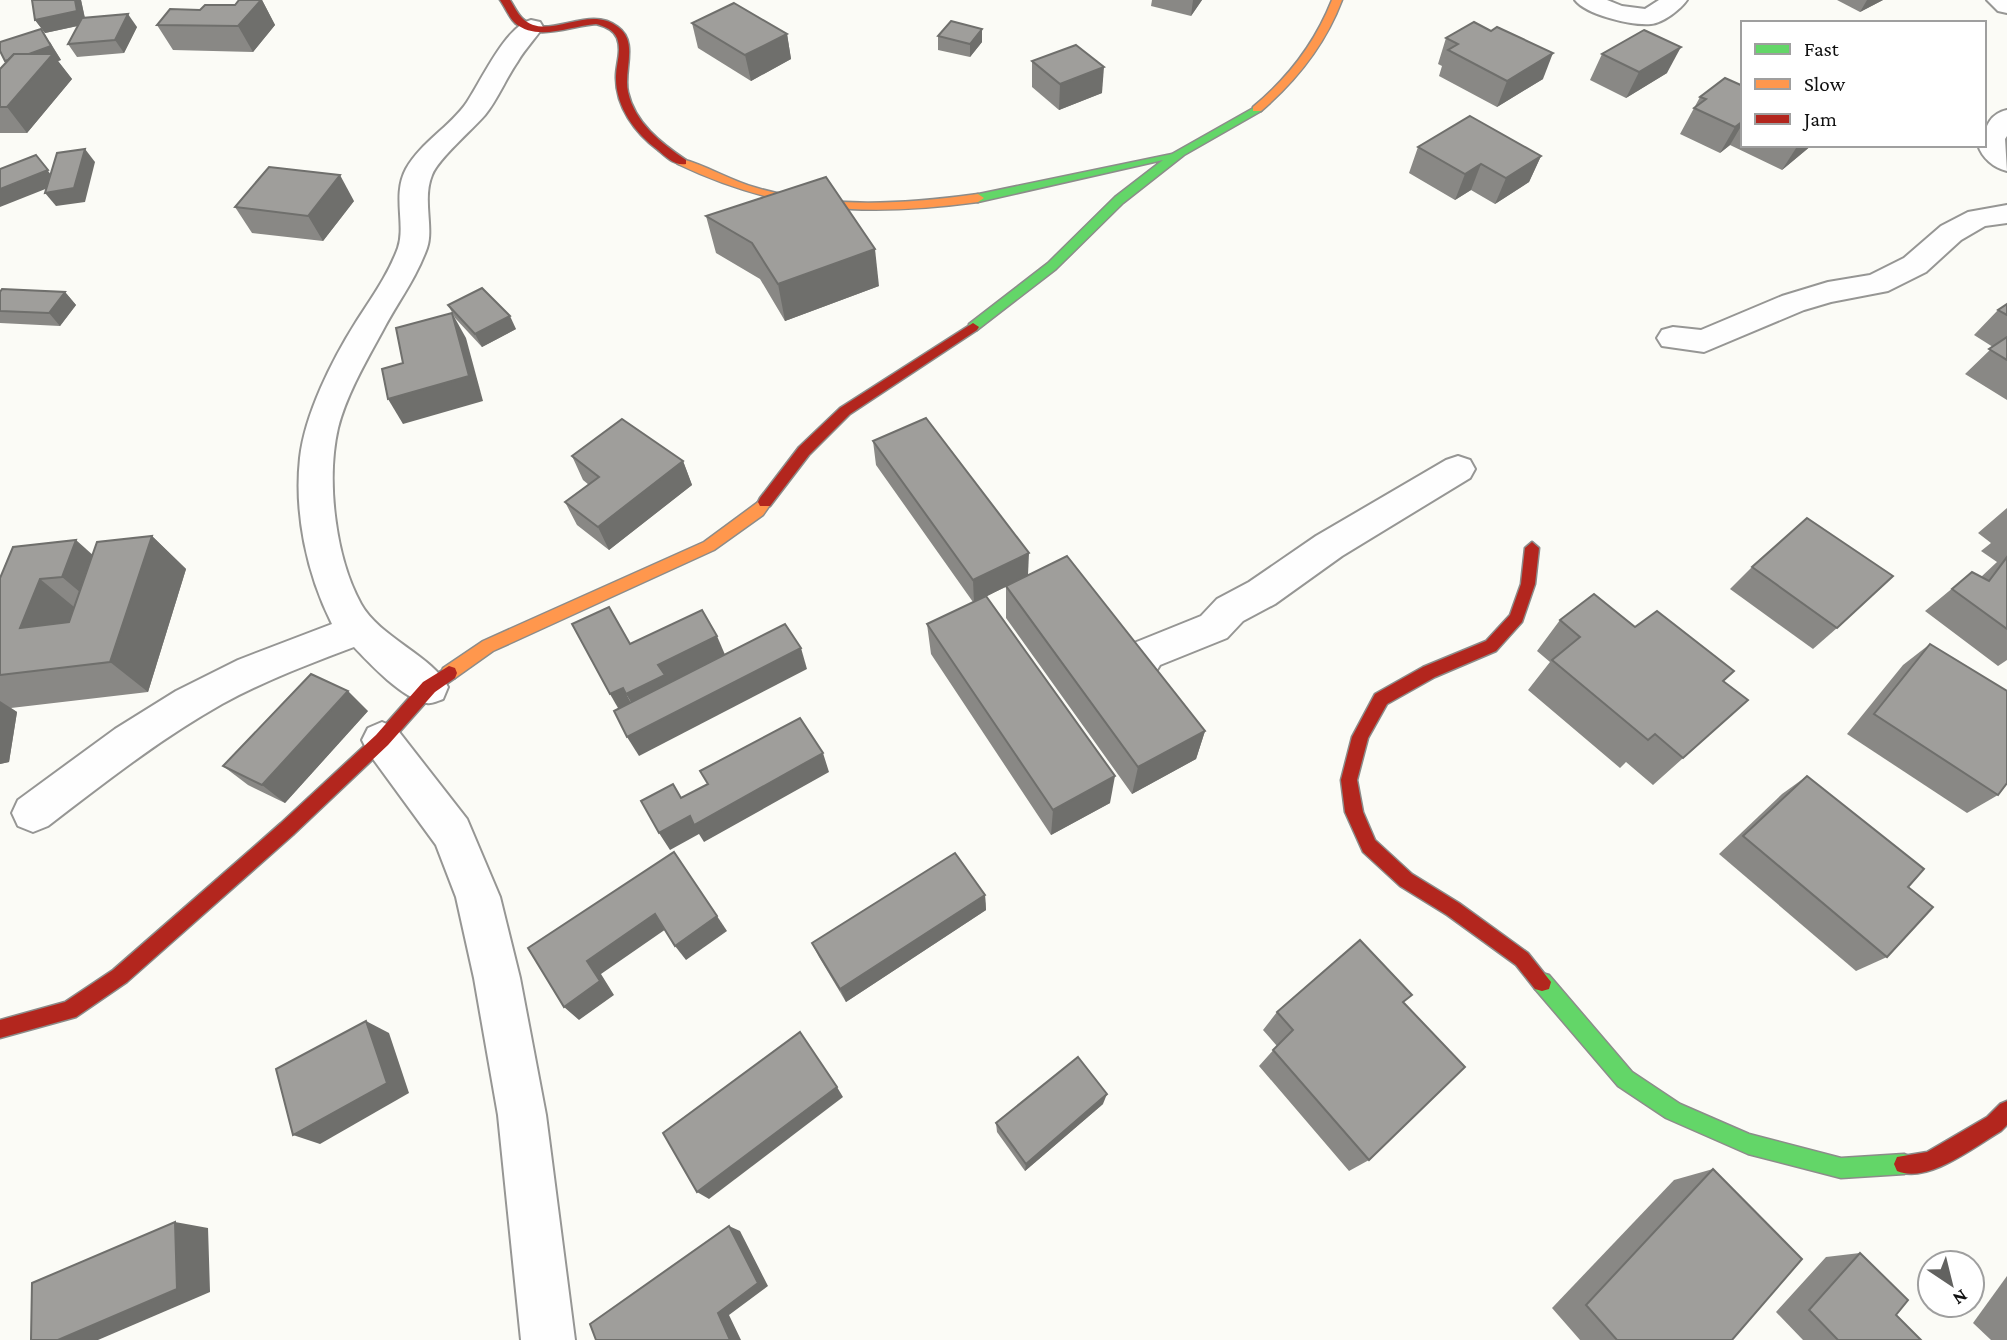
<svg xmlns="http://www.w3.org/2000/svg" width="2007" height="1340" font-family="'Crimson Pro',serif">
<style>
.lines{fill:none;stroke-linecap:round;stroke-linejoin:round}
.street-casing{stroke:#969694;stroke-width:4}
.fast-casing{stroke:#8c8c8a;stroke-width:3}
.slow-casing{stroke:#8c8c8a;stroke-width:3}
.jam-casing{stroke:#8c8c8a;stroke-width:3}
.street{fill:#fefefe;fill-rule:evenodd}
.fast{fill:#63d668;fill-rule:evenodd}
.slow{fill:#ff974d;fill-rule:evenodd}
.jam{fill:#b3261e;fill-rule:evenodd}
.wall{fill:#898885}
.shaded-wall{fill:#6f6f6c}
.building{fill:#9f9e9b;stroke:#6f6f6c;stroke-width:2}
</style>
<rect width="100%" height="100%" fill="#fbfbf6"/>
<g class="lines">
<g class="street-casing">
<g id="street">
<path d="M1575 0H1607L1622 6 1645 9 1659 0H1687C1681 9 1663 23 1651 24 1633 26 1586 15 1575 0Z"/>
<polygon points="1987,0 2007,0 2007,13 1998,11"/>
<path d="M531 20 540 22 543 27C535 39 525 49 518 61 506 78 498 99 485 115 472 130 438 159 432 175 422 199 434 228 427 248 416 279 397 303 382 332 366 361 346 396 338 428 326 480 335 557 361 604 379 637 434 657 448 687L443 699C437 701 432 704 427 703 403 699 370 664 354 647 309 664 264 681 222 704 160 739 104 783 48 826L33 832 18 826 12 813 18 800 115 729 176 691 238 660 332 624C307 574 294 514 300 458 305 414 332 360 356 322 372 297 388 275 398 248 406 225 392 195 406 169 420 143 451 126 467 102 481 81 506 26 531 20Z"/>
<path d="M2007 110V136L2005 139 2007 171C1994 168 1982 158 1978 145H1984C1984 128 1989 114 2007 110Z"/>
<polygon points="2007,205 2007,223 1985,226 1961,240 1926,272 1888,291 1831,302 1804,310 1704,352 1662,346 1657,338 1662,330 1673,327 1701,330 1782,296 1828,282 1870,275 1904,258 1941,226 1968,212"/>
<polygon points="1458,456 1470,460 1475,469 1470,478 1342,556 1275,604 1243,621 1227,638 1160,665 1151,680 1137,684 1123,680 1118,668 1134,643 1201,616 1217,599 1249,582 1316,536 1446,460"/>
<polygon points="382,722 396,728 467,819 500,897 520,978 546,1115 575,1340 521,1340 498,1115 474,978 456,897 436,845 368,752 362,740 368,728"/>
</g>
</g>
<g class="fast-casing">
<g id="fast">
<polygon points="1257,106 1261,107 1261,111 1184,155 1123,203 1056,269 977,330 969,330 969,324 1048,263 1115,197 1163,160 978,202 974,201 974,195 1172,154"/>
<polygon points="1542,973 1549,975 1632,1072 1680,1104 1749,1134 1841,1158 1904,1154 1911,1157 1914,1164 1911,1171 1904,1174 1841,1178 1748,1154 1666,1118 1618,1086 1535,989 1533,982 1535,975"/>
</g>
</g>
<g class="slow-casing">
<g id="slow">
<path d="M1332 0H1342C1325 45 1297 80 1261 111H1253V107C1289 77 1315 43 1332 0Z"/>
<path d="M682 159C708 166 731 181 757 188 830 209 904 204 978 194L984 198 978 202C866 217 781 213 678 164L676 162Z"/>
<polygon points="765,497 772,502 763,515 714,550 493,651 455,678 443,678 441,673 443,668 483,641 704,542"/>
</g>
</g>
<g class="jam-casing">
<g id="jam">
<path d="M500 0H510C514 6 517 13 522 18 547 43 588 3 618 27 639 42 623 71 628 92 635 123 661 143 686 160V164C675 166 666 157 658 150 635 133 615 106 616 76 616 64 622 51 617 38 614 30 604 26 596 24 570 26 537 42 515 23 509 17 505 7 500 0Z"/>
<polygon points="973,323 979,327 977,330 850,414 809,455 770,506 760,506 758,502 760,498 799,447 840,408"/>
<polygon points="1532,542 1539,548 1535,584 1522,622 1496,651 1435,677 1387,704 1368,738 1357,780 1363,812 1375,840 1412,874 1459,903 1528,953 1551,982 1549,989 1542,991 1535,989 1516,965 1447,915 1400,886 1363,852 1345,812 1341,780 1352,737 1375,694 1423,667 1486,641 1510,615 1521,584 1525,548"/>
<polygon points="449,666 455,668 457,673 455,678 435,692 388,745 293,835 127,982 76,1017 0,1038 0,1020 65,1002 113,970 281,823 376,735 423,682"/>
<path d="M2007 1101V1125L2001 1131C1974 1147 1928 1184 1897 1171L1894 1164 1897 1157 1927 1152 1987 1117 2000 1104Z"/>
</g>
</g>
<use href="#street" class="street"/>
<use href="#fast" class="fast"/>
<use href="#slow" class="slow"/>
<use href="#jam" class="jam"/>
</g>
<g class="wall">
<polygon points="32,0 81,0 85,18 137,27 124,53 77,57 68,44 78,26 45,33 35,20"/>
<polygon points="239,0 262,0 275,25 253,52 173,50 157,25 200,10 235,5"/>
<polygon points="1152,0 1202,0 1191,16 1151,6"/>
<polygon points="1837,0 1883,0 1860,12"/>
<polygon points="692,23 787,34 791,59 751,81 698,48"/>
<polygon points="1491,31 1543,79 1497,107 1439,76 1442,66 1438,64 1446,38"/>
<polygon points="938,36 982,42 970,57 938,50"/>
<polygon points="50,42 61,60 58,61 72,79 27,133 0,133 0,69 6,62 5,61"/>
<polygon points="1602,54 1667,73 1626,98 1590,80"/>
<polygon points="1032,61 1102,93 1059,110 1032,87"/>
<polygon points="1743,86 1743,145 1812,145 1782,170 1730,145 1720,153 1680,134 1700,97"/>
<polygon points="1418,147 1541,156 1529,182 1495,204 1471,190 1455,200 1409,173"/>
<polygon points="354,201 323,241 252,233 235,207"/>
<polygon points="706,216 879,286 785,321 760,279 716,253"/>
<polygon points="0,292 65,292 76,305 60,326 0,323"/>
<polygon points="2007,304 2007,400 1965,374 1993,347 1974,335 1998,310"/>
<polygon points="448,305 516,329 482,347 455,318"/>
<polygon points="873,441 1028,575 1205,731 1196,759 1132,794 1006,618 1006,587 986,596 1110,803 1051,835 931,654 927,624 973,602 876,465"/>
<polygon points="572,456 683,461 692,485 609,550 577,525 565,502 589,485 583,480"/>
<polygon points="2007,508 2007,660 1998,666 1925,611 1972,572 1981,577 1997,562 1981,551 1991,543 1978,533"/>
<polygon points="152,536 186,569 148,692 11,708 17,712 9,762 0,764 0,578 93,554"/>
<polygon points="1752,567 1837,628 1813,649 1730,589"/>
<polygon points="1560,620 1635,627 1723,681 1748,700 1653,785 1626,762 1620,768 1528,690 1550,662 1537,651"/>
<polygon points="1930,644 1998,795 1967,813 1847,734 1903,665"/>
<polygon points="368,711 285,803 248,785 223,766"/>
<polygon points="1807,776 1908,887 1887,957 1856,971 1719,854 1782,794"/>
<polygon points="985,895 986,910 846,1002 819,957 812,943"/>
<polygon points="1412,995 1403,1002 1369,1160 1349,1171 1259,1066 1277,1046 1263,1030 1277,1012"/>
<polygon points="1103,1104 1025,1171 997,1132 996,1123"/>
<polygon points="1713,1169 1732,1340 1580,1340 1552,1308 1674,1180"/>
<polygon points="1860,1253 1896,1315 1921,1340 1803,1340 1776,1312 1826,1257"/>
<polygon points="2007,1276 2007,1340 1991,1340 1973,1323"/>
</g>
<g class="shaded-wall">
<polygon points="75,0 81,0 86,24 45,33 35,20"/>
<polygon points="261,0 262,0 275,25 253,52 238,26"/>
<polygon points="1193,0 1202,0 1191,16"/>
<polygon points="1867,0 1883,0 1860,12"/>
<polygon points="128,14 137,27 124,53 115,40"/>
<polygon points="41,29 61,60 58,61 72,79 27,133 7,107 15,74 5,61"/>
<polygon points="982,29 982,42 970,57 970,44"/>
<polygon points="787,34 791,59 751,81 745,55"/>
<polygon points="1681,47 1667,73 1626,98 1639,72"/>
<polygon points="1553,53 1543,79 1497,107 1507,81"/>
<polygon points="1104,67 1102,93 1059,110 1060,84"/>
<polygon points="1743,121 1743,123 1730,145 1720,153 1735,127"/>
<polygon points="1798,145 1812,145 1782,170"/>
<polygon points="85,149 95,162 85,202 56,206 45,193"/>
<polygon points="36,155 58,184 0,207 0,189"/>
<polygon points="1541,156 1529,182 1495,204 1506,178"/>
<polygon points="1481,164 1471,190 1455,200 1465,174"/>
<polygon points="340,175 354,201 323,241 308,216"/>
<polygon points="875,249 879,286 785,321 778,284"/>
<polygon points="65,292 76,305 60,326 49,313"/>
<polygon points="452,313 466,338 483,401 403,424 388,399"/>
<polygon points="510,316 516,329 482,347 475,334"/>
<polygon points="683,461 692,485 609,550 598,527"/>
<polygon points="152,536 186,569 148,692 110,662"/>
<polygon points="76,540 113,573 100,609 62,577"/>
<polygon points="1029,553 1028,575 974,603 973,580"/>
<polygon points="40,579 79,611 61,659 20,628"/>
<polygon points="717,636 726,657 638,714 626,694 658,665"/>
<polygon points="801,648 807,669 639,756 627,737"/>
<polygon points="623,688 634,708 622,715 610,694"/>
<polygon points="348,691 368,711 285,803 262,785"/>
<polygon points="0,701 17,712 9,762 0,764"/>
<polygon points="1205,731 1196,759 1132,794 1138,767"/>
<polygon points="823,753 829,772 704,842 699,834 670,850 659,833 690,816"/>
<polygon points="1115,776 1110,803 1051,835 1053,810"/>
<polygon points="985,895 986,910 846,1002 840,989"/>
<polygon points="655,914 666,929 601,974 614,995 579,1020 564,1007 587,961"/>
<polygon points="717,916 727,931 686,960 675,946"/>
<polygon points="366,1021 389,1033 409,1093 320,1144 293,1135"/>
<polygon points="837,1087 843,1097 709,1199 697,1192"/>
<polygon points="1107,1094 1103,1104 1025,1171 1026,1164"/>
<polygon points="175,1222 208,1228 210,1292 98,1340 58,1340"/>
<polygon points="729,1226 740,1231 768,1286 729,1315 741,1340 730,1340 718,1313"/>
</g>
<g class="building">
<polygon points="32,0 75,0 77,11 35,20"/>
<polygon points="239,0 261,0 238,26 157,25 170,9 200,10 205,5 235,5"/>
<polygon points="734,3 787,34 745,55 692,23"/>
<polygon points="128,14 115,40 68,44 82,18"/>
<polygon points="951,21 982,29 970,44 938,36"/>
<polygon points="1474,22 1491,31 1497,27 1553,53 1507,81 1448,50 1458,44 1446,38"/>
<polygon points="41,29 51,46 29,54 14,54 8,60 5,61 0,51 0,42"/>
<polygon points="1644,30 1681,47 1639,72 1602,54"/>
<polygon points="1076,45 1104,67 1060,84 1032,61"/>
<polygon points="14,54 53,54 7,107 0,107 0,69"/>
<polygon points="1725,78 1743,86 1743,121 1735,127 1694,108 1706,99 1700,97"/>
<polygon points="1470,116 1541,156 1506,178 1481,164 1465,174 1418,147"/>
<polygon points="85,149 74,188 45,193 57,153"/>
<polygon points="36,155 48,170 0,189 0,169"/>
<polygon points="269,167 340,175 308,216 235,207"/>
<polygon points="826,177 875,249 778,284 752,243 706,216"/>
<polygon points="482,288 510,316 475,334 448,305"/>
<polygon points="2,289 65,292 49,313 0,311 0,292"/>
<polygon points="2007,304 2007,315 1998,310"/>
<polygon points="452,313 469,376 388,399 382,369 403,363 396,328"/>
<polygon points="2007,337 2007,360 1989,349"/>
<polygon points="926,418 1029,553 973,580 873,441"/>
<polygon points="622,419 683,461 598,527 565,502 599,477 572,456"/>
<polygon points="1807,518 1893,576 1837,628 1752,567"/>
<polygon points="152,536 110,662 0,675 0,578 13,547 76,540 62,577 40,579 20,628 69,622 97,542"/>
<polygon points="1067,556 1205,731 1138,767 1006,586"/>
<polygon points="2007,557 2007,629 1952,589 1972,572 1989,581"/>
<polygon points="1594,594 1635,627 1657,611 1734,671 1723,681 1748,700 1683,758 1655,734 1648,740 1552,660 1580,637 1560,620"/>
<polygon points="986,596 1115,776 1053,810 927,624"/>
<polygon points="609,607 630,644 702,610 717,636 658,665 665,675 626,694 623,688 610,694 572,624"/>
<polygon points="785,624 801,648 627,737 614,711"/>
<polygon points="1930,644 2007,691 2007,783 1998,795 1874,714"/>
<polygon points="311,674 348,691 262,785 223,766"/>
<polygon points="800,718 823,753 694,825 690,816 659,833 641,801 673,784 681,798 708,784 700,771"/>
<polygon points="1807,776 1924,869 1908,887 1933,907 1887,957 1743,836"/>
<polygon points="674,852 717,916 675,946 655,914 587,961 600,981 564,1007 528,948"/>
<polygon points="955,853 985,895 840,989 812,943"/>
<polygon points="1360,940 1412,995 1403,1002 1465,1067 1369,1160 1273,1050 1293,1030 1277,1012"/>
<polygon points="366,1021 387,1083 293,1135 276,1069"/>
<polygon points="800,1032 837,1087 697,1192 663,1133"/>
<polygon points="1078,1057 1107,1094 1026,1164 996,1123"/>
<polygon points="1713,1169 1802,1259 1732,1340 1617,1340 1586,1305"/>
<polygon points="175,1222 177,1289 58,1340 31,1340 32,1283"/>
<polygon points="729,1226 758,1283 718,1313 730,1340 596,1340 590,1324"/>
<polygon points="1860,1253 1908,1300 1896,1315 1921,1340 1838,1340 1809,1310"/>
</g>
<rect x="1741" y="21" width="245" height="126" fill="#ffffff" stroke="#9f9f9f" stroke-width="2"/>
<rect x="1755" y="44" width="35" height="10" fill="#63d668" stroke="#9f9f9f" stroke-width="2"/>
<text x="1804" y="56" font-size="21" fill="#101010">Fast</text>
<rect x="1755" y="79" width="35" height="10" fill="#ff974d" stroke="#9f9f9f" stroke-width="2"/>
<text x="1804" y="91" font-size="21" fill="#101010">Slow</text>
<rect x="1755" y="114" width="35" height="10" fill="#b3261e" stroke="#9f9f9f" stroke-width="2"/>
<text x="1804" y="126" font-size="21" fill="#101010">Jam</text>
<g transform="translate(1951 1284) rotate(145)"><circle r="33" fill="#ffffff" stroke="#9f9f9f" stroke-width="2"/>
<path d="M0-5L12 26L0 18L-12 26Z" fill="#626260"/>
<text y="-10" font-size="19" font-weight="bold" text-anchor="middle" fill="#101010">N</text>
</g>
</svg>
